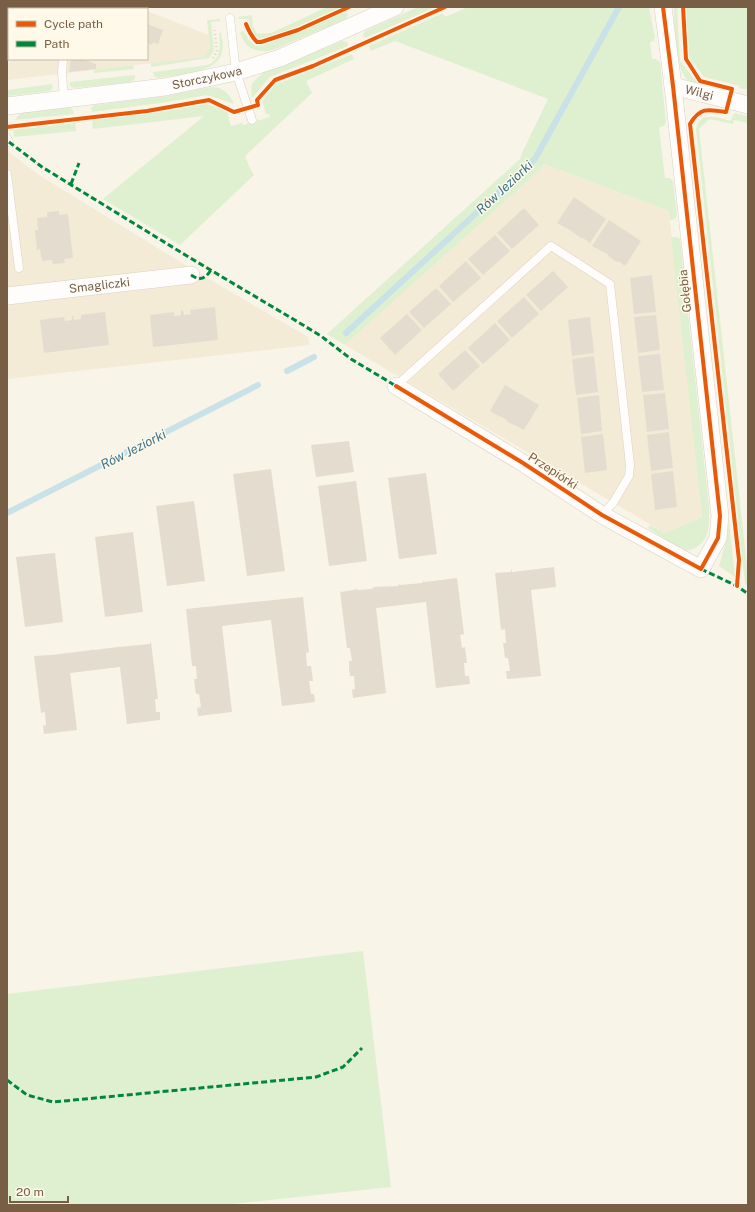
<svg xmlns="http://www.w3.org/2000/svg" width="755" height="1212" font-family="'Public Sans',sans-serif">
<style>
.residential{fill:#f4ebd6}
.green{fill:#dff0d0}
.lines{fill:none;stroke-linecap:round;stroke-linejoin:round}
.stream{stroke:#c8e2e8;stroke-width:6}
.building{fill:#e4dccf}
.lane-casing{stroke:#d9d1c5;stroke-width:9}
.street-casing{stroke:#d9d1c5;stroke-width:18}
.path{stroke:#dad4cb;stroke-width:2.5;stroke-dasharray:1 3;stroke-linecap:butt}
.lane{stroke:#fefdfb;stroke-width:8}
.street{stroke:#fefdfb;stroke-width:17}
.quiet{stroke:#00873e;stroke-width:3;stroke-dasharray:6 3;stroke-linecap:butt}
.cycleway-casing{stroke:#fff9e9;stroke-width:6}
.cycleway{stroke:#e8590c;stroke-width:4}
.labels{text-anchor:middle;stroke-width:3;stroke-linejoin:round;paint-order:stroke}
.street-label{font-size:12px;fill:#785e45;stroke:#fff9e9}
.water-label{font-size:13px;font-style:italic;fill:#3c758d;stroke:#fff9e9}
</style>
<rect width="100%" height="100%" fill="#f8f4e7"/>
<g class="residential">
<polygon points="7,7 136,7 141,9 9,9 9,59 147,59 147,11 209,35 210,48 204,57 7,80"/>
<polygon points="7,151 39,175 182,263 308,337 310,345 7,379"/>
<polygon points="544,164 669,211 702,517 665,533 345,345 541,169"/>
</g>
<g class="green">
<path d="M327 7H342C329 12 266 43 257 38 250 34 250 26 249 19H239L238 17 252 15 253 26 257 34 271 33Z"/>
<polygon points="418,7 435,7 365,38 363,35 365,31"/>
<polygon points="468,7 649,7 655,38 653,41 650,42 652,59 656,59 660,62 666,123 664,126 659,127 665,178 670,178 673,181 677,216 675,219 670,220 669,211 544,164 541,169 345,345 327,334 520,159 522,153 548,99 395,41 371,51 369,46 443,13 445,17"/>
<path d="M674 7H677L680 61 699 85 688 81C672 61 675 31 674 7Z"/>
<polygon points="686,7 748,7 748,90 739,88 740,86 704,77 689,57"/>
<path d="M346 12 348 15 346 19C327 27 307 36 287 44 280 47 271 52 263 51 251 51 243 44 240 32L244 31 249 40 256 46 265 45Z"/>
<polygon points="220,19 220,21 211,22 214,50 209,58 151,67 151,63 204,57 210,48 207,20"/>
<path d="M219 33H221C222 39 224 46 222 52 218 74 175 75 157 78L154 76 153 72 208 65C222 58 220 47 219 33Z"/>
<polygon points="342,41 347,42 348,46 270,77 252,98 251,87 253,82 264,72 290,63"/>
<polygon points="352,54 354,59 306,81 312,93 245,156 249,166 254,175 180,245 103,199 204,116 93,129 92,120 157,113 207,104 227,112 231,126 242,123 243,125 270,117 269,114 266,114 262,101 275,85"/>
<polygon points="133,65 134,69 94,73 94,70"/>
<polygon points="135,75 135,78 132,82 74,88 70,86 70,82"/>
<polygon points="52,84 53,88 50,91 7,96 7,90"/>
<path d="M210 87C223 87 229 93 234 104L207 95 168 102 92 112 91 108 94 105 167 96Z"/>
<polygon points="70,107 73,110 74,114 15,120 19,115 24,112"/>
<path d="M734 113 748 116V123L734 120 733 124 709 119 699 129 747 566 748 568V586L745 584 696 129C700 110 718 118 731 121Z"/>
<polygon points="75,123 76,131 15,137 14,136 13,130"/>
<path d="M671 237H677L680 239 709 507C709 522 711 537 697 547 692 550 688 551 682 550L648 528 650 525 665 533 702 517Z"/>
<polygon points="729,521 735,577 719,566 727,538"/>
<polygon points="363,951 391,1187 223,1205 7,1205 7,994"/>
</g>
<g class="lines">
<g class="stream">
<polyline points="346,333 535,159 619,7"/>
<polyline points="287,371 314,357"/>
<polyline points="7,513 258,385"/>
</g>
</g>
<g class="building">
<polygon points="32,7 94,7 99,9 37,9"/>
<polygon points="147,24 163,30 158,44 153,42 152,45 147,43"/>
<polygon points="7,39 9,40 9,59 15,59 15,61 11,59 10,61 7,60"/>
<polygon points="73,59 82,59 96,64 96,69 69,72 70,62"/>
<polygon points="574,197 606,219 590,243 583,238 582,239 567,228 567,229 557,223"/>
<polygon points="524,208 539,225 512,249 497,233"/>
<polygon points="59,211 59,215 68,214 73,258 64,259 65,263 53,264 52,260 42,261 40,249 37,250 35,230 38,230 37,218 47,217 47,212"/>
<polygon points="609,220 641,241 625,266 618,261 617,262 608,256 609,255 592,246"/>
<polygon points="495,235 510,251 483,275 468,259"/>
<polygon points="466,261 481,278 453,302 439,286"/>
<polygon points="553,271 568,287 541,311 526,295"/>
<polygon points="652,275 656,312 634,314 630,278"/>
<polygon points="436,288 451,304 424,328 409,312"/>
<polygon points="524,297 539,314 512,338 497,321"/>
<polygon points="215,307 218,340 153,347 150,315 174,312 174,316 181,315 181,311 183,310 184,315 191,314 190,310"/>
<polygon points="104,312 105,312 109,345 44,353 40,320 64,317 65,321 72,320 72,316 73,316 74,320 81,319 81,315"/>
<polygon points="407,314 422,330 395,355 380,338"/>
<polygon points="656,315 660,350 638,353 634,317"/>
<polygon points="590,317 594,353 572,356 568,320"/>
<polygon points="495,323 510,340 483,364 468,348"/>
<polygon points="465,350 480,366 453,391 438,374"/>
<polygon points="660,354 664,390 642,392 638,356"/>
<polygon points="594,356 598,392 576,395 572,359"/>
<polygon points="505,385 539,405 524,430 506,421 507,420 500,416 500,417 490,411"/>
<polygon points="665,393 669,429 647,432 643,395"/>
<polygon points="599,395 602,431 581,434 577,398"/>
<polygon points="669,432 673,468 651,471 647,435"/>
<polygon points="603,434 607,470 585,473 581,437"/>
<polygon points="349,441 354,472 316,477 311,445"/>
<polygon points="271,469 285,571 247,576 233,474"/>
<polygon points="673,471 677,507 655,510 651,474"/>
<polygon points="426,473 437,554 399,559 388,478"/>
<polygon points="356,481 367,561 329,566 318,486"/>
<polygon points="194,501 205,581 167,586 156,506"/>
<polygon points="133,532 143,612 105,617 95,537"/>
<polygon points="55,553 63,622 25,627 16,557"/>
<polygon points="554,567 556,587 531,590 541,676 507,679 506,671 510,671 508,658 505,658 503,643 506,643 505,629 501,630 495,573 511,572 511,568 512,572"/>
<polygon points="457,578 464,634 460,635 462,648 465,647 467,663 464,663 465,676 469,676 470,684 436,688 426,602 376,608 386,693 353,698 352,690 355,689 354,676 350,676 349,669 349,661 352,661 350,648 347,648 340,591 342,592 358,589 358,590 372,589 374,587 398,586 399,584 400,585 423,583 423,581 425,582"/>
<polygon points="303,597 309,652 306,653 307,666 311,666 313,681 309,681 311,694 314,694 315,702 282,706 271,620 222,626 232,712 198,716 197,708 201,707 199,694 196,694 194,679 197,679 196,666 192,666 186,609"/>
<polygon points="150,642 151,642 158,699 155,699 156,712 160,712 160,720 127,724 120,667 70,673 77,730 44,734 43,726 46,725 45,712 41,713 34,656 51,655 67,653 67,652 68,653 92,650 92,649 94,650 118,647 117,646 119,647 150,644"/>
</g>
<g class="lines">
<g class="lane-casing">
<g id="lane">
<polyline points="230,18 236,72 252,120"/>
<polyline points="7,20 9,21"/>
<polyline points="63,59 62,73 64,99"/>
<polyline points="7,138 9,142"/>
<polyline points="7,174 19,268"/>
<polyline points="396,386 551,246 610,284 630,465 629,476 613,503 602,515"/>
</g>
</g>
<g class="street-casing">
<g id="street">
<path id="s1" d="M673 86 748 105"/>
<path id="s2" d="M7 106 165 87 236 72 280 58 395 7"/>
<path id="s3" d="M7 296 191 275"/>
<polyline points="396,386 523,463 602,515 701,569 718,538 720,516 673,86 663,7"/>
</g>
</g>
<polyline class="path" points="213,58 217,51 214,27"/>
<use href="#lane" class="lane"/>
<use href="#street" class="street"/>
<g class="quiet">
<polyline points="9,142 42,167 187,256 298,322 321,336 351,359 396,386"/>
<polyline points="71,184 79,163"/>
<path d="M191 275 198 279C205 278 207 276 211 270"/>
<polyline points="701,569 737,586 748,594"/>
<polyline points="7,1080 27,1095 53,1102 316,1077 343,1067 362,1048"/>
</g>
<g class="cycleway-casing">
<g id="cycleway">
<path d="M683 7 686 59 700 81 732 89 726 112C708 109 700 107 690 124L739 560 737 586"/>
<path d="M246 24C249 32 251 36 257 42H261L298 30 349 7"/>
<polyline points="7,127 147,111 209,100 234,112 258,105 257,100 275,80 313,66 445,7"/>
<polyline points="396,386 523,463 602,515 701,569 718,538 720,516 673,86 663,7"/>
</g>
</g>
<use href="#cycleway" class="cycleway"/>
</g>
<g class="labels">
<g class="street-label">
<text dy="4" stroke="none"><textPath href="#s2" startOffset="202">Storczykowa</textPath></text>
<text dy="4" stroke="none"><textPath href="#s1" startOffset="27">Wilgi</textPath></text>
<text dy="4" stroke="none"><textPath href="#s3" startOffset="93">Smagliczki</textPath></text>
<text transform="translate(685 291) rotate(-96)" y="4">Gołębia</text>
<text transform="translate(553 471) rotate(33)" y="4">Przepiórki</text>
</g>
<g class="water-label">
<text transform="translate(504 187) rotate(-43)" y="5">Rów Jeziorki</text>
<text transform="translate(133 449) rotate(-27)" y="5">Rów Jeziorki</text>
</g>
</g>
<rect width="755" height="1212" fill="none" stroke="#785e45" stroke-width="16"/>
<rect x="8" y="8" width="140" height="52" fill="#fff9e9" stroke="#c9bba7"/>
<rect x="16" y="21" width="20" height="6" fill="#e8590c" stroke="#c9bba7"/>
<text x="44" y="28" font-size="12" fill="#785e45">Cycle path</text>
<rect x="16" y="41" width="20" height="6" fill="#00873e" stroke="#c9bba7"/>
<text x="44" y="48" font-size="12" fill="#785e45">Path</text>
<path d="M10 1196v6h58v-6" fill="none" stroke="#785e45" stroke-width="2"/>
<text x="16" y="1196" font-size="12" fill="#785e45" stroke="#fff9e9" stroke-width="3" paint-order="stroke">20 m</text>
</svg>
